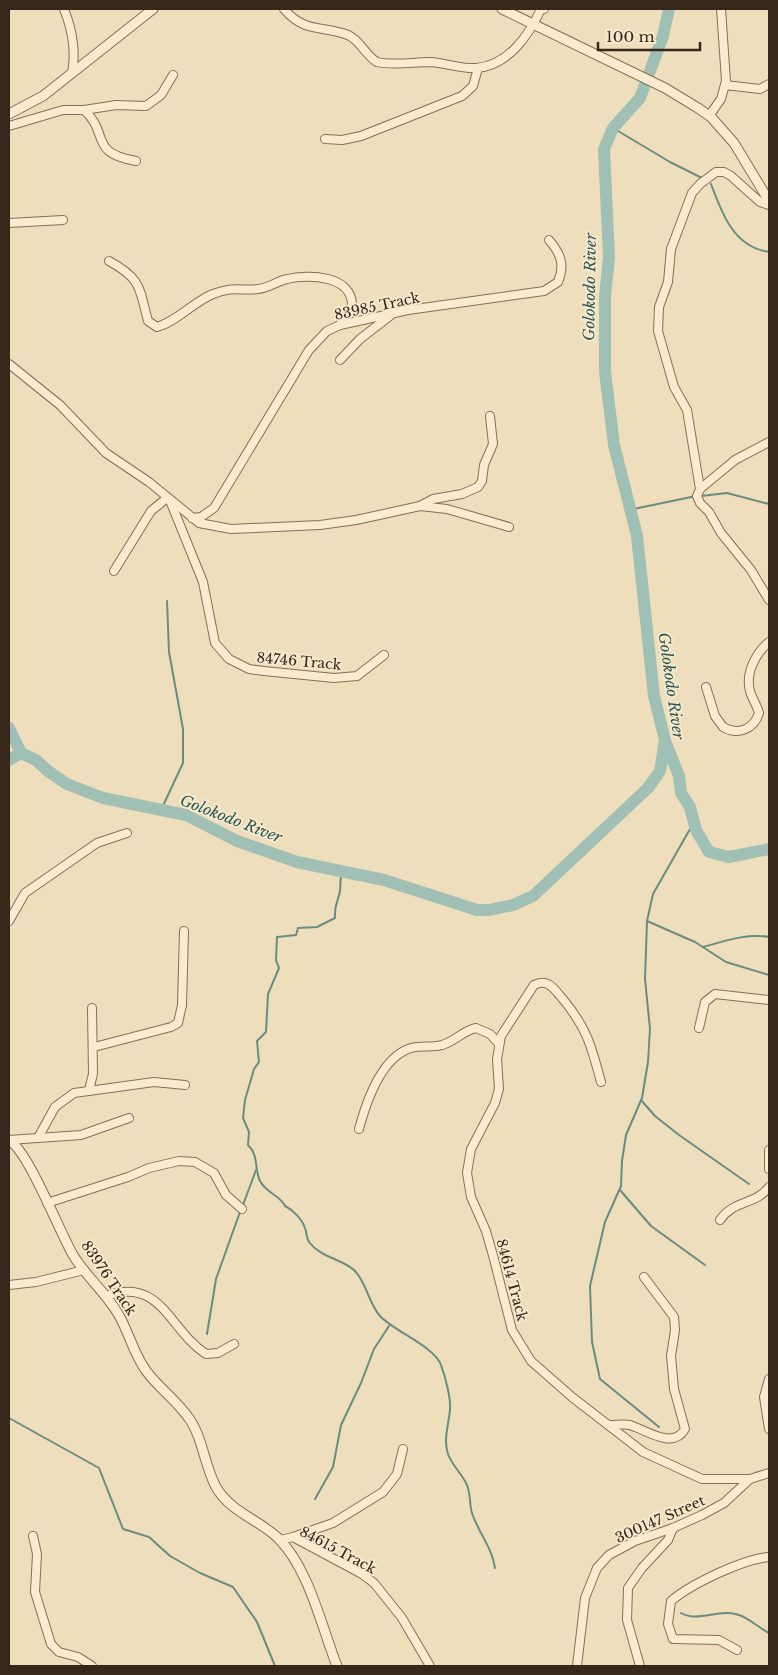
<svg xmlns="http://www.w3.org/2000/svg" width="778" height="1675" font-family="'Libre Baskerville',serif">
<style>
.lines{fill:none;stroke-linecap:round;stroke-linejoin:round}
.stream{stroke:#688d83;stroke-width:2}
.river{stroke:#a0c0b5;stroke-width:12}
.minor-casing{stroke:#876e55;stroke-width:10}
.tertiary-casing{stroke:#876e55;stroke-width:11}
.minor{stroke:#faebcf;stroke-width:8}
.tertiary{stroke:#faebcf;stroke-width:9}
.labels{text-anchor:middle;stroke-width:4;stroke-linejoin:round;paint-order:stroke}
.street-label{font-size:14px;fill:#36271a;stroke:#f6e8cc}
.water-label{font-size:15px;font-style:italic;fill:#295651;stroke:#f6e8cc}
</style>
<rect width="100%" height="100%" fill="#efdebc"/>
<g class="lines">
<g class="stream">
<polyline points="613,128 670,162 702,178"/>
<path d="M711 184C722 214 734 247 769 252"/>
<polyline points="701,496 727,493 769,504"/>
<polyline points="629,510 696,496"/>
<polyline points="161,810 183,763 183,729 169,652 167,601"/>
<path d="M343 871C339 879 341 883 340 891 338 902 334 904 335 918L317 927 298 928 296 935 277 937 276 960 279 968 268 994 266 1032 257 1041 259 1062 254 1069 245 1100 243 1118 249 1132 248 1145C259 1155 254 1168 260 1181 266 1193 280 1195 285 1206 293 1210 302 1219 305 1228 307 1233 306 1238 309 1242 321 1258 340 1258 354 1270 366 1281 368 1302 380 1316 395 1332 434 1346 441 1365 445 1376 451 1398 450 1409 449 1424 443 1439 448 1454 452 1465 461 1473 466 1483 471 1491 469 1504 472 1513 478 1532 492 1547 495 1568"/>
<polyline points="647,921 695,942 726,962 769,975"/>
<path d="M703 947C725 941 747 933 769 937"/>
<polyline points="641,1100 655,1116 679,1135 749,1184"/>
<polyline points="620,1190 651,1226 705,1265"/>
<polyline points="243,1205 256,1170"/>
<polyline points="207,1334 216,1279 240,1212"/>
<polyline points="9,1418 99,1468 123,1529 149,1537 170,1556 200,1573 233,1587 257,1622 275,1666"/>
<polyline points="659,1427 600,1379 592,1342 590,1286 605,1222 621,1186 622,1161 626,1135 642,1098 648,1062 650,1029 645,979 647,921 653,894 694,822"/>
<polyline points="315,1499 333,1467 341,1425 361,1383 374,1349 389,1326"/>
<path d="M681 1613C698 1623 720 1608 739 1615 749 1618 759 1628 769 1633"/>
</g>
<g class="river">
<polyline points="9,728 21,753"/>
<polyline points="665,741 679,776 681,793 690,807 696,830 709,852 729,857 769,849"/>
<polyline points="9,760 21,753 36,760 48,771 67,784 103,798 186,815 237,841 297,862 384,880 477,910 489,910 513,905 533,896 648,788 660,771 665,740 654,696 637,536 614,445 605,372 605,297 609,257 604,149 613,128 640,98 663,36 669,9"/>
</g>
<g class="minor-casing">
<g id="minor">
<path d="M64 9C72 29 76 52 72 73"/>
<path d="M284 9C305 34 323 25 348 35 360 40 366 56 377 62 394 66 413 62 430 62 446 63 461 69 476 68 508 66 529 35 541 9H544"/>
<polyline points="725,85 760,89 769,84"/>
<path d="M84 110C110 133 88 153 136 161"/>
<polyline points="709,116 721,99 726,81 721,9"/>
<polyline points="9,126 63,110 84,110 116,105 146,106 161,95 173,75"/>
<polyline points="325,139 342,140 361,136 462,96 473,86 478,68"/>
<polyline points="9,223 63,220"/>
<path d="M109 261C142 279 139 288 148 321L157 327C178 321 193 302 213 294 233 286 241 291 258 289 269 288 277 281 287 279 308 274 353 275 352 306L340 325"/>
<polyline points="340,360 360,339 391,315"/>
<polyline points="9,364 60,405 106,453 149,482 199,523 231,529 320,525 356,520 420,506 447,509 509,527"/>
<polyline points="769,442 735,460 700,489 697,496 700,503 709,512 721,533 751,570 769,600"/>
<polyline points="700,489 687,410 674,387 658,331 659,307 668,282 671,249 692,193 700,184 716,172 724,172 731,176 760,202 769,205"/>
<polyline points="171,503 203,582 215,643 229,659 249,669 264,671 334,678 357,676 384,655"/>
<polyline points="420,506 433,499 462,494 478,487 482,481 484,465 493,444 490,416"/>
<path d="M192 518 201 517 214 508 309 350 327 331 340 325 408 310 544 291 558 282C565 265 561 254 549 240"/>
<polyline points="114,571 151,511 167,498"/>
<path d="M706 687 715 716 723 727C738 736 754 729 759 713 757 705 752 699 750 691 745 673 756 653 769 642"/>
<polyline points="9,921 25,893 97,843 127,833"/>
<polyline points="699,1028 705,1002 715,994 769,1000"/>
<polyline points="94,1047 171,1027 178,1023 182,1005 184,931"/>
<path d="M601 1082C591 1045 587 1028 562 998 554 989 548 978 534 985L501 1036 497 1059 499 1089 495 1103 471 1149 467 1173 471 1197 486 1231 494 1259 512 1330 531 1361 572 1397 643 1452 702 1479H750"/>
<polyline points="89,1090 93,1074 92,1008"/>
<path d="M359 1129C366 1103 381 1057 411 1048 421 1045 432 1048 442 1045 454 1042 464 1030 476 1028L490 1034 499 1044"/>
<polyline points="39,1136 55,1107 74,1093 154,1082 185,1085"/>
<polyline points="9,1140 81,1135 129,1118"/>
<polyline points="769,1150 769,1169"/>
<polyline points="47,1203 128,1177 149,1168 179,1161 195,1162 214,1173 226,1195 242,1209"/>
<path d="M720 1220C733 1200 756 1205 769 1187"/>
<polyline points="9,1285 36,1282 84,1270"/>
<path d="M106 1296C161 1276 169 1330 206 1354L218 1353 234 1344"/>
<polyline points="769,1379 764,1397 769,1429"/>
<path d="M610 1425C617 1425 624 1424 630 1425 646 1430 673 1450 685 1429L674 1389 671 1356 675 1330 674 1317 644 1277"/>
<polyline points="33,1536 37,1554 35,1592 51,1644 59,1652 78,1657 92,1666"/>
<polyline points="293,1537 333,1523 383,1492 397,1474 403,1449"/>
<polyline points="280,1540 293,1537 362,1574 374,1583 402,1618 430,1666"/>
<path d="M737 1650 719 1640 673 1639 668 1624 671 1601C691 1584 743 1559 769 1557"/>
<polyline points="577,1666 585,1598 597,1568 609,1555 635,1541 673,1528 702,1515 724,1503 750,1479 769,1473"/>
<polyline points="640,1666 627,1620 628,1588 642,1568 668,1540 673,1528"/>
</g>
</g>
<g class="tertiary-casing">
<g id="tertiary">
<polyline points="502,9 665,88 698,108 711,117 734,143 769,201"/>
<polyline points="9,114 43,96 153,9"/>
<path d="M9 1140C29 1152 59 1231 73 1255 85 1275 104 1291 117 1312 129 1331 133 1354 147 1372 159 1388 176 1400 188 1417 203 1437 204 1465 216 1487 230 1512 260 1520 279 1539 309 1569 322 1628 337 1666"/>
</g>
</g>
<use href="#minor" class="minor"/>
<use href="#tertiary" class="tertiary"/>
</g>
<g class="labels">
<g class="street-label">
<text transform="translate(377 306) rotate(-12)" y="5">83985 Track</text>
<text transform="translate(299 661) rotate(5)" y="5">84746 Track</text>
<text transform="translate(109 1278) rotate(56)" y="5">83976 Track</text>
<text transform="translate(512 1280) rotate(75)" y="5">84614 Track</text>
<text transform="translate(660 1519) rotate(-24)" y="5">300147 Street</text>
<text transform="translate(338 1550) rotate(28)" y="5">84615 Track</text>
</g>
<g class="water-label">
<text transform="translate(590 287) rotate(-89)" y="5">Golokodo River</text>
<text transform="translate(671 686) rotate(82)" y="5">Golokodo River</text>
<text transform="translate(231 819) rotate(21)" y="5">Golokodo River</text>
</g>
</g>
<rect width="778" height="1675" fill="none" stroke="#36271a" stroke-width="20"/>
<path d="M598 42v8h102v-8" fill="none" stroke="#36271a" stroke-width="2.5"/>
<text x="606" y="42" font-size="15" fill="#36271a" stroke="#f6e8cc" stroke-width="4" paint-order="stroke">100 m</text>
</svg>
